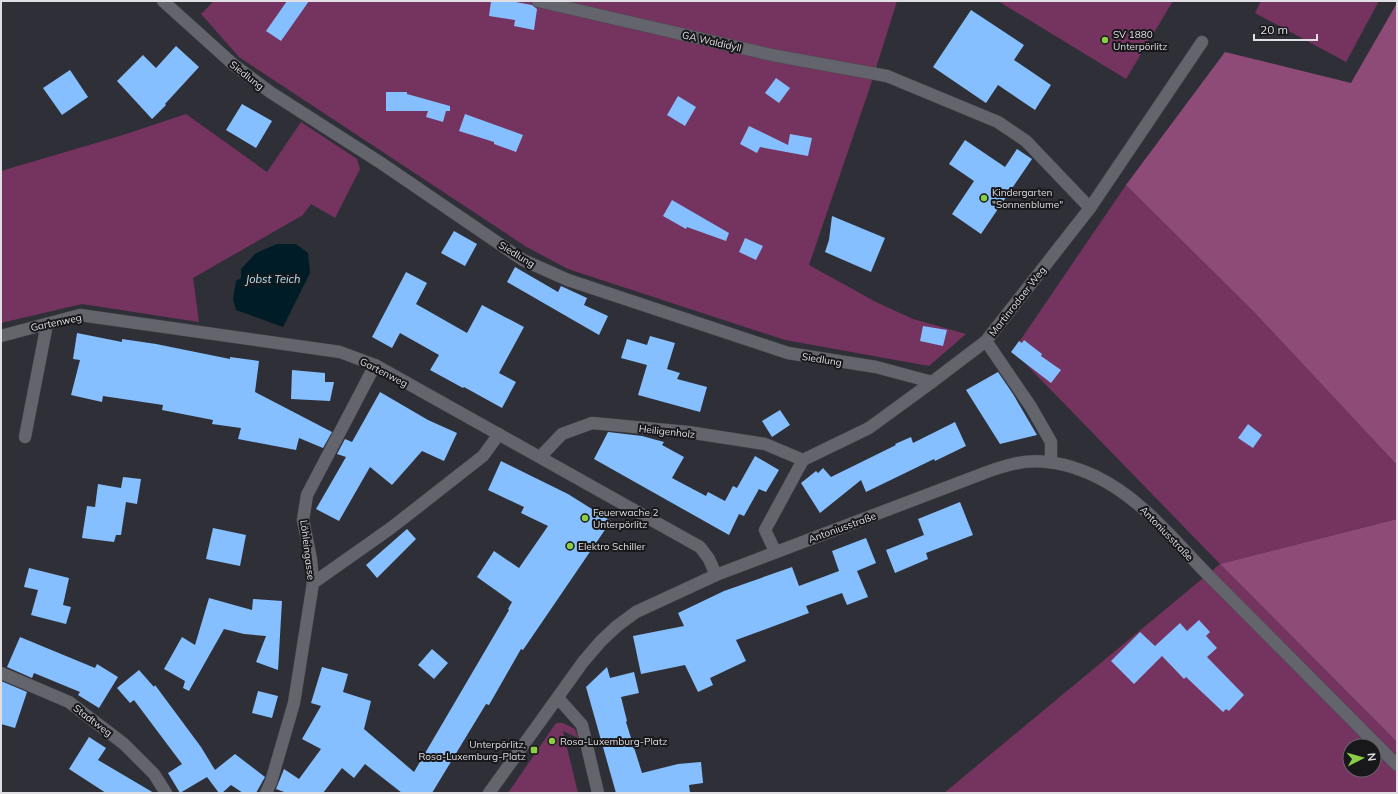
<svg xmlns="http://www.w3.org/2000/svg" width="1398" height="794" font-family="Mulish,sans-serif">
<style>
.green{fill:#75335f;fill-rule:evenodd}
.forest{fill:#8f4b78}
.water{fill:#001d27}
.building{fill:#86bfff}
.lines{fill:none;stroke-linecap:round;stroke-linejoin:round}
.minor-casing{stroke:#4b4c51;stroke-width:13}
.minor{stroke:#64646d;stroke-width:12}
.poi-dot{fill:#8bce46;stroke:#18181b;stroke-width:1.5}
.labels{text-anchor:middle;stroke-width:4;stroke-linejoin:round;paint-order:stroke}
.poi-label{font-size:10px;fill:#dfdfe4;stroke:#18181b;text-anchor:start}
.street-label{font-size:10px;fill:#dfdfe4;stroke:#18181b}
.water-label{font-size:11px;font-style:italic;fill:#b5e6f7;stroke:#18181b}
</style>
<rect width="100%" height="100%" fill="#2f3037"/>
<g class="green">
<polygon points="214,1 897,1 870,87 809,265 876,302 913,319 966,334 929,366 785,340 568,269 525,246 239,57 201,14"/>
<polygon points="998,1 1173,1 1126,79"/>
<polygon points="1261,1 1379,1 1346,62 1255,13"/>
<polygon points="186,114 267,172 301,122 357,159 360,169 335,218 311,204 303,215 193,278 199,322 82,304 1,323 1,171 123,135"/>
<path d="M1126 185 1255 313 1397 465V519L1220 564 1397 742V793H944L1220 564 1013 351ZM1350 746H1374V770H1350Z"/>
<polygon points="556,723 563,723 575,729 578,738 563,731 578,793 508,793"/>
</g>
<g class="forest">
<polygon points="1397,3 1397,465 1255,313 1126,185 1225,52 1351,83"/>
<polygon points="1397,519 1397,742 1220,564"/>
</g>
<polygon class="water" points="277,244 296,244 308,253 310,273 283,327 236,310 233,299 236,281 241,278 241,269 256,253"/>
<g class="building">
<polygon points="287,1 309,1 281,41 266,31"/>
<polygon points="491,1 510,1 532,5 537,9 534,30 514,26 515,20 489,16"/>
<polygon points="971,10 1024,45 1014,60 1051,85 1035,110 998,85 986,103 933,67"/>
<polygon points="176,46 199,67 165,104 166,105 152,119 117,81 143,55 156,68"/>
<polygon points="70,70 88,97 62,115 43,88"/>
<polygon points="776,78 790,88 779,103 765,93"/>
<polygon points="386,92 407,92 407,94 450,106 450,111 446,111 443,122 426,117 428,111 386,111"/>
<polygon points="678,96 696,107 685,126 667,115"/>
<polygon points="242,104 272,121 256,148 226,130"/>
<polygon points="465,114 523,135 516,152 494,144 494,142 459,131"/>
<polygon points="749,126 788,145 790,134 812,138 808,156 760,147 757,153 740,144"/>
<polygon points="965,140 1005,167 1017,149 1032,159 981,234 952,214 974,181 949,164"/>
<polygon points="672,200 729,233 726,241 687,227 686,229 663,216"/>
<polygon points="832,216 885,238 871,272 825,252 829,240"/>
<polygon points="454,231 477,244 465,266 441,253"/>
<polygon points="745,238 763,246 756,260 739,252"/>
<polygon points="515,267 558,292 561,286 587,298 584,305 608,316 599,335 507,282"/>
<polygon points="406,272 427,283 416,304 467,333 482,305 524,327 499,373 516,382 502,408 464,387 463,388 430,370 439,355 400,333 392,348 372,337"/>
<polygon points="923,326 947,330 943,346 920,341"/>
<polygon points="77,333 122,342 122,339 156,344 230,359 230,357 259,361 255,392 332,432 323,448 299,438 296,450 238,439 241,428 212,424 213,420 162,410 163,405 103,396 102,402 71,395 80,360 73,359"/>
<polygon points="650,336 675,343 667,369 680,373 677,379 707,387 700,412 638,395 647,365 621,358 627,339 647,345"/>
<polygon points="1024,340 1042,354 1041,356 1061,370 1051,383 1011,352 1019,341 1022,343"/>
<polygon points="292,370 325,373 325,382 334,382 330,401 291,399"/>
<polygon points="998,372 1013,394 1037,435 1000,444 966,390"/>
<polygon points="380,392 428,420 457,433 444,461 422,451 392,485 370,467 339,521 316,509 346,457 337,454 345,439 352,442"/>
<polygon points="780,410 790,425 772,437 762,421"/>
<polygon points="955,422 966,446 935,461 934,459 866,492 861,480 820,513 801,483 816,471 818,473 823,468 831,477 896,445 895,444 911,437 913,443"/>
<polygon points="1248,424 1262,435 1253,448 1238,438"/>
<polygon points="608,432 642,436 664,442 662,445 684,457 672,478 706,496 708,492 725,501 733,486 737,488 755,456 779,470 766,492 759,489 744,516 739,514 729,535 594,459"/>
<polygon points="501,461 568,494 611,521 523,650 521,649 489,705 486,704 432,793 402,793 365,764 354,778 342,768 323,793 287,793 276,789 284,769 299,779 321,749 302,739 321,706 311,703 322,667 348,674 343,692 371,701 364,729 414,772 509,610 508,609 512,602 477,577 494,551 519,568 548,526 521,513 524,507 488,490"/>
<polygon points="123,477 141,479 137,504 126,502 121,535 116,535 114,542 82,538 87,506 95,507 98,484 121,488"/>
<polygon points="960,502 973,535 926,553 928,559 895,573 886,550 924,535 918,519"/>
<polygon points="213,528 246,535 240,566 206,559"/>
<polygon points="407,529 416,539 377,578 366,565"/>
<polygon points="866,538 876,563 857,571 868,597 847,605 842,593 806,606 809,613 736,640 746,661 710,678 713,685 698,692 685,665 641,674 633,636 684,626 678,613 724,591 792,567 799,586 839,571 832,551"/>
<polygon points="29,568 69,578 63,605 71,607 66,624 31,615 38,590 24,587"/>
<polygon points="209,598 252,610 253,599 282,601 278,670 256,662 266,636 244,634 224,629 189,691 183,688 185,681 164,669 182,637 195,645"/>
<polygon points="1199,620 1210,632 1206,636 1217,648 1207,657 1244,695 1229,711 1226,709 1223,712 1186,677 1184,679 1162,656 1134,684 1111,661 1140,632 1155,646 1180,623 1187,631"/>
<polygon points="20,637 95,668 97,664 118,677 99,708 78,695 80,692 34,673 32,678 7,667"/>
<polygon points="432,649 448,663 434,679 418,665"/>
<polygon points="607,667 610,678 634,672 639,693 621,697 627,721 626,722 642,773 678,764 701,762 703,783 689,785 690,793 616,793 586,687"/>
<polygon points="139,670 154,687 155,685 201,747 215,770 235,754 265,777 256,793 243,793 231,785 222,793 219,793 207,777 180,793 168,773 182,764 134,700 130,703 117,688"/>
<polygon points="1,681 27,692 15,728 1,724"/>
<polygon points="258,691 278,696 272,718 252,713"/>
<polygon points="89,737 106,748 98,760 154,793 106,793 69,769"/>
</g>
<g class="lines">
<g class="minor-casing">
<g id="minor">
<polyline points="163,1 234,65 270,92 381,163 523,260 568,280 788,353 876,367 932,382"/>
<polyline points="538,1 772,55 887,76 998,122 1026,141 1090,208"/>
<polyline points="1,336 80,315 340,352 375,365 700,547 709,559 716,575"/>
<polyline points="986,341 1031,407 1051,442 1051,462"/>
<polyline points="25,437 47,324"/>
<polyline points="540,457 562,434 592,423 688,432 765,444 803,460 869,428 932,382 986,341 1090,208 1202,42"/>
<polyline points="775,551 765,530 803,460"/>
<polyline points="313,583 391,528 483,456 499,434"/>
<polyline points="1,673 69,702 124,744 154,774 166,793"/>
<polyline points="558,698 582,725 598,793"/>
<polyline points="266,793 271,782 294,703 313,583 311,559 303,520 307,495 375,365"/>
<path d="M489 793 583 662 601 641 617 626 636 612 716 575 987 472C995 469 1004 466 1013 464 1041 457 1069 464 1095 476 1143 499 1175 542 1212 579 1273 641 1335 703 1397 765"/>
</g>
</g>
<use href="#minor" class="minor"/>
</g>
<g class="poi-dot">
<circle cx="1105" cy="40" r="4"/>
<circle cx="984" cy="198" r="4"/>
<circle cx="585" cy="518" r="4"/>
<circle cx="570" cy="546" r="4"/>
<circle cx="552" cy="741" r="4"/>
<rect x="530" y="746" width="8" height="8" rx="2"/>
</g>
<g class="labels">
<g class="poi-label">
<text x="1113" y="38">SV 1880<tspan x="1113" dy="12">Unterpörlitz</tspan></text>
<text x="992" y="196">Kindergarten<tspan x="992" dy="12">"Sonnenblume"</tspan></text>
<text x="593" y="516">Feuerwache 2<tspan x="593" dy="12">Unterpörlitz</tspan></text>
<text x="578" y="550">Elektro Schiller</text>
<text x="560" y="745">Rosa-Luxemburg-Platz</text>
<text x="526" y="748" text-anchor="end">Unterpörlitz,<tspan x="526" dy="12">Rosa-Luxemburg-Platz</tspan></text>
</g>
<g class="street-label">
<text transform="translate(712 41) rotate(13)" y="4">GA Waldidyll</text>
<text transform="translate(247 75) rotate(38)" y="4">Siedlung</text>
<text transform="translate(517 254) rotate(31)" y="4">Siedlung</text>
<text transform="translate(1017 301) rotate(-52)" y="4">Martinrodaer Weg</text>
<text transform="translate(56 322) rotate(-12)" y="4">Gartenweg</text>
<text transform="translate(822 359) rotate(9)" y="4">Siedlung</text>
<text transform="translate(384 372) rotate(27)" y="4">Gartenweg</text>
<text transform="translate(667 431) rotate(6)" y="4">Heiligenholz</text>
<text transform="translate(842 527) rotate(-20)" y="4">Antoniusstraße</text>
<text transform="translate(1167 533) rotate(46)" y="4">Antoniusstraße</text>
<text transform="translate(308 550) rotate(83)" y="4">Löhleingasse</text>
<text transform="translate(93 720) rotate(37)" y="4">Stadtweg</text>
</g>
<g class="water-label">
<text x="273" y="283">Jobst Teich</text>
</g>
</g>
<rect width="1398" height="794" fill="none" stroke="#dfdfe4" stroke-width="4"/>
<g transform="translate(1362 758) rotate(84)"><circle r="19" fill="#18181b" stroke="#68686b"/>
<path d="M0-3L7 15L0 10L-7 15Z" fill="#8bce46"/>
<text y="-6" font-size="11" font-weight="bold" text-anchor="middle" fill="#dfdfe4">N</text>
</g>
<path d="M1254 34v6h63v-6" fill="none" stroke="#dfdfe4" stroke-width="2"/>
<text x="1260" y="34" font-size="12" fill="#dfdfe4" stroke="#18181b" stroke-width="3" paint-order="stroke">20 m</text>
</svg>
